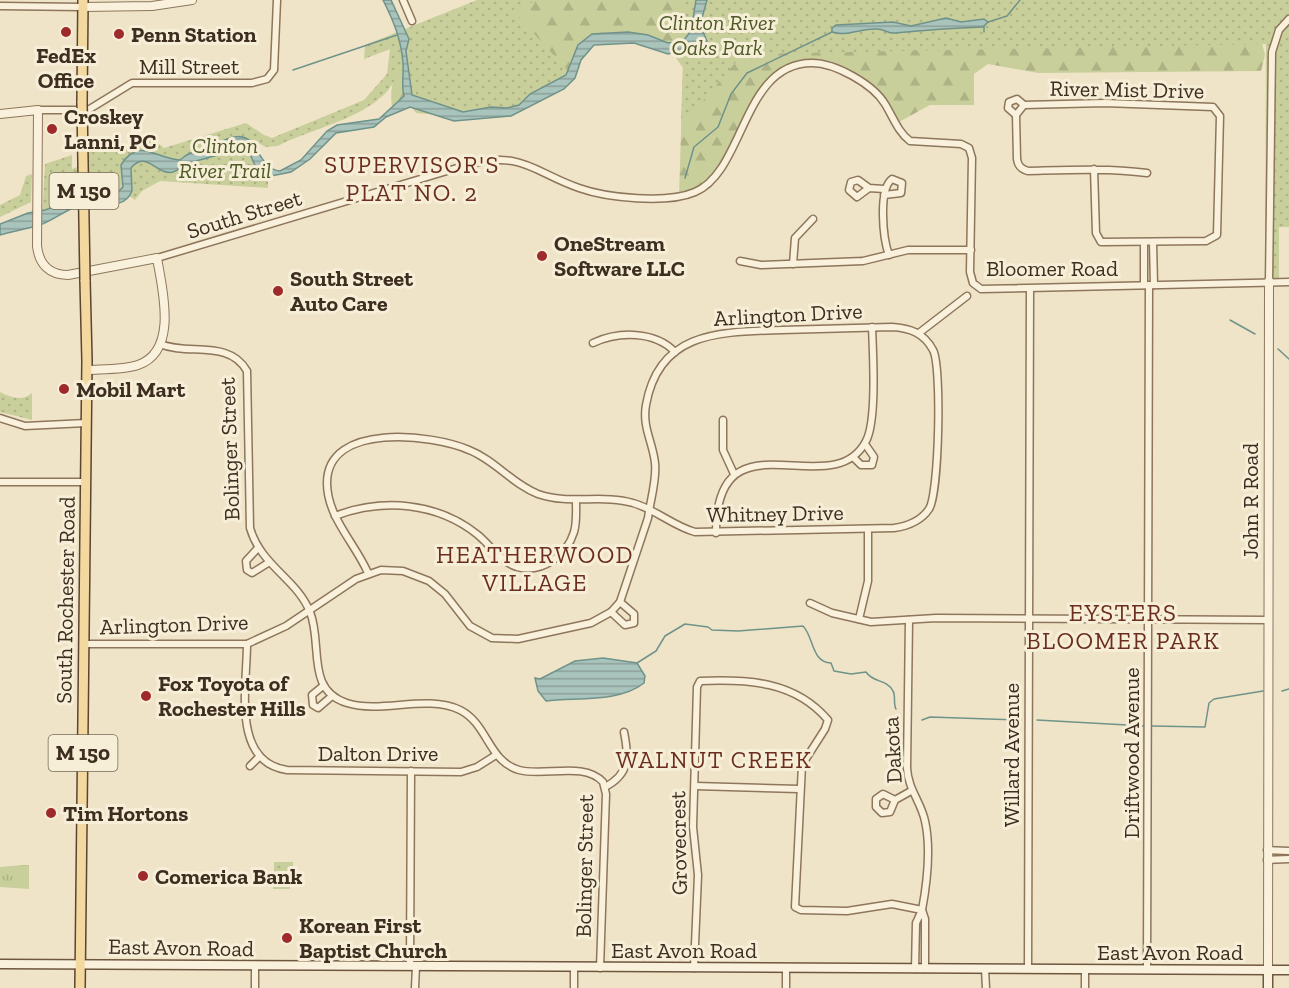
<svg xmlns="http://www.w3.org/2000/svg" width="1289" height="988" font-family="'Zilla Slab',serif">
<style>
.grass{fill:url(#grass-tufts)}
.forest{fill:url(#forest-firs)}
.park{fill:url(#park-dots)}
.pitch{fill:#c9cf9b}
.water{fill:url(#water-rules);stroke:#6f938a;stroke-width:1.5}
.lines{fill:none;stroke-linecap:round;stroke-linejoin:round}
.stream{stroke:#6f938a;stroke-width:1.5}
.minor-casing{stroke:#8d765c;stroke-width:9}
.tertiary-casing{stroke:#8d765c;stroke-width:10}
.secondary-casing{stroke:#6f573f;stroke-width:11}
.primary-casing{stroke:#5b4430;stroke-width:12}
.minor{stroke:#faf1dc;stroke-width:6}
.tertiary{stroke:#faf1dc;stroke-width:8}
.secondary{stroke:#faf1dc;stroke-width:8}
.primary{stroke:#f3d9a0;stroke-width:9}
.primary-bridge-casing{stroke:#5b4430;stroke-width:12;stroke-linecap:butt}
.primary-bridge{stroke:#f3d9a0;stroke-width:9}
.poi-dot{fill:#9e2a2b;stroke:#f7eed8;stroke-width:2}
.labels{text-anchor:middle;stroke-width:6;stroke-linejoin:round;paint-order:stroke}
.shield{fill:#f7eed8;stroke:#756857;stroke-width:1.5}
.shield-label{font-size:21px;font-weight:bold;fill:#3d2e20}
.park-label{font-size:22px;font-style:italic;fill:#4d5a26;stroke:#f7eed8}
.poi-label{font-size:22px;font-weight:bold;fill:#3d2e20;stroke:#f7eed8;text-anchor:start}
.street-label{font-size:22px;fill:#3d2e20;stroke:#f7eed8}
.neighbourhood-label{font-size:24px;letter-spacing:1.5px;fill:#6b2e1e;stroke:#f7eed8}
</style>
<defs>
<pattern id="grass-tufts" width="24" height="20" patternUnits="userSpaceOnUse" patternTransform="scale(1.5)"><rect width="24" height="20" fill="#c9cf9b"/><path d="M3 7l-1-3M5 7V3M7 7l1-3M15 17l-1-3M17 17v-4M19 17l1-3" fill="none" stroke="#aeb285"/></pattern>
<pattern id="forest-firs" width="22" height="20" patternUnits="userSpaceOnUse" patternTransform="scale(1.5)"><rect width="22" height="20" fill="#c9cf9b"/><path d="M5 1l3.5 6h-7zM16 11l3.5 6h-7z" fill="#aeb285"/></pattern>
<pattern id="park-dots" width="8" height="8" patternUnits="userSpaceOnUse" patternTransform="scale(1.5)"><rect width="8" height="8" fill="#c9cf9b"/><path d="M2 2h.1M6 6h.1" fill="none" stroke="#aeb285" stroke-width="1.8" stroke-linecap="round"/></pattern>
<pattern id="water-rules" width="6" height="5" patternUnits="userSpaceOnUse" patternTransform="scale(1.5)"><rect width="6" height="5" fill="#a9c4bc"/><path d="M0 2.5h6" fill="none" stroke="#8ba098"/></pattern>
</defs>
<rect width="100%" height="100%" fill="#f0e4c8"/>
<polygon class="grass" points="22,865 29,865 29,889 0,887 0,867"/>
<path class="forest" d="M504 0H1274L1260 35 1265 55 1261 71 1038 73 988 64 974 74V105H930L899 122C879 96 849 65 814 65 765 65 747 120 727 157 723 165 717 177 709 183 701 189 689 192 679 196L683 68 670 49 620 40 591 45 560 81 441 110 406 106 393 112C388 91 395 78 397 56Z"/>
<g class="park">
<path d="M477 0H538L512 10 572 75 520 108 439 115 416 113 410 105 404 70 398 71C387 115 313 127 278 146L266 147 252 140 250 143 268 179V188L160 181 142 191 135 200 128 195 118 193 42 218 45 164 72 155V169L85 164V151L115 139 125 148 152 138 164 148 246 123 264 135 272 138 364 100 387 74 390 49 364 59 365 45Z"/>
<polygon points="685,0 1289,0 1289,227 1279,227 1279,281 1265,281 1266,44 743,54 681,126"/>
<polygon points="32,174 31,202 0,217 0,205 20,195 26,176"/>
<path d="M0 392C9 397 23 402 32 393V420L0 412Z"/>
<rect x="274" y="862" width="19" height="13"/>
</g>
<rect class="pitch" x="273" y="877" width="17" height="12"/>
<g class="water">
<path d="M383 0H391L409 39 406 51 412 95 463 112 491 107 507 108 519 105 530 94 566 75 578 45 592 34 628 32 648 35 668 43 683 41 691 31 696 0H707L700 25 707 41 696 51 682 50 668 54 634 43 594 45 581 60 575 78 564 89 511 116 454 121 410 107 386 117 374 127 336 133 310 159 291 172 271 176 258 172 249 152 243 144C233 146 227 152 217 155 206 159 196 160 185 165 181 166 178 171 173 172 157 176 146 149 131 168L132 191C124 210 106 202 91 203 72 204 57 219 40 225 27 229 13 231 0 235V224L28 213 45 210 71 201 119 191 123 187 121 165C139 136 156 159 180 160 194 148 195 155 209 148 216 145 223 140 230 138 260 128 255 169 280 171L301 160 327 131 337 125 379 119 404 96C401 85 404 74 403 63 401 39 394 22 383 0Z"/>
<path d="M946 18 961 22 984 19 988 22 983 27C953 28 925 30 895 33 889 34 884 29 877 29 862 28 846 37 832 32V28L836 25 893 22 911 26Z"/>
<path d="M603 658 637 663 645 676 644 683C619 703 575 697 546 701L538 691 535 678 540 679 575 661Z"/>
</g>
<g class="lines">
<g class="stream">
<polyline points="988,22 1007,16 1020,0"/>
<polyline points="984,32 984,27"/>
<polyline points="293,70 397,35"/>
<polyline points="685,178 694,147 718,127 731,94 747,73 832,32"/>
<polyline points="1230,320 1255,334"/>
<polyline points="1278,349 1289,359"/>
<path d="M637 663 656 651 665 636 685 624 708 627 712 630 738 631 803 626C814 637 811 662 831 663L834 671 851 674 866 672C873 683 887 679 893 691 896 696 893 704 896 709"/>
<polyline points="1282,691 1289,689"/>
<polyline points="922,720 930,717 1021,720"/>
<polyline points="1037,720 1145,726"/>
<polyline points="1152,726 1205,727 1209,703 1214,699 1263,691"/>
</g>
<g class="minor-casing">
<g id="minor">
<polyline points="403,0 412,21"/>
<polyline points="0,6 83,7"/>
<polyline points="38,110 88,110 132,83 252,83 267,79 274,70 277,0"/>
<polyline points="1016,115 1008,108 1009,102 1017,99 1024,105"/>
<path d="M1094 169 1096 233 1101 242 1206 241 1217 235 1220 116 1213 107 1105 103 1024 105 1016 115 1017 159C1018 166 1021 169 1028 171 1068 170 1107 168 1147 173"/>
<polyline points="869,188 857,197 849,190 851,182 858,180 869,188 884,189"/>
<path d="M884 195 901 193 902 183 892 179C878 190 883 239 889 255"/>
<polyline points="1153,242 1154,285"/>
<polyline points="1144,243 1144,285"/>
<path d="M157 258 467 165C522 150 533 172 579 188 607 198 667 204 695 192 745 171 742 63 812 63 835 63 873 84 885 104 893 117 898 132 910 141L961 144 969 148 972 158 970 272 973 283 981 289 1289 282"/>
<polyline points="740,261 761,265 863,261 908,250 971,250"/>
<polyline points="793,264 795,238 813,219"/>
<polyline points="1269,281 1272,52 1279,30 1289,19"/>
<polyline points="919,333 967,296"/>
<path d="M593 343C619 331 655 331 675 352"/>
<path d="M160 344C189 356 229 339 247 371L250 528C261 566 297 579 310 612 323 644 305 690 347 703 382 714 426 694 460 710 488 724 488 761 519 770 544 777 584 761 603 782L606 794 600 968"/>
<polyline points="0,418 25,426 86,423"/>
<polyline points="723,420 723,450 734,474"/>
<polyline points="853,457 861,465 872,465 874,457 865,444"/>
<polyline points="0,482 85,482"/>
<path d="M335 516C383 498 437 502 478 535 491 546 501 562 517 567 542 574 567 555 574 532 577 522 576 511 576 500"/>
<path d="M716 533C716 408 832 507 866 441 877 421 873 353 872 327"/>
<polyline points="257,549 246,561 247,570 252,573 268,563"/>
<polyline points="810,603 832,613 871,622 936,618 1268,620"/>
<polyline points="611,612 625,625 634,623 634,614 620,602"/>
<polyline points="859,619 868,581 868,529"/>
<path d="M84 644H247L286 626 356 579 381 570 403 571 429 581 445 594 470 626 492 638 518 639 591 623 611 612 620 602 648 518C650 501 657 480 655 463 653 443 642 427 646 405 659 330 722 332 782 330 819 329 855 328 892 327 910 328 924 333 933 350 942 366 939 494 929 509 921 521 908 526 894 528L695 532C673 526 655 509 633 503 603 494 569 505 538 494 512 484 495 460 469 450 432 434 327 422 327 483 327 517 355 543 368 573"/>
<path d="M247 644C247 685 231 762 287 770L461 772 477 767 496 755"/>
<polyline points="323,686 312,695 313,705 318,708 332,696"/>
<polyline points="250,766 259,757"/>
<polyline points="695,786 799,789"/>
<path d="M605 787C630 774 629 757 624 732"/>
<polyline points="895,800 890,812 882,813 876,807 876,799 883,794 895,800 911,791"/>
<polyline points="1267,850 1289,851"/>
<polyline points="1267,860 1289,859"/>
<polyline points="410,966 411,771"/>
<polyline points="574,967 574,988"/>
<path d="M694 968 698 875 693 827 697 687 700 681C748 679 795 681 828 720L825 729 802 765 795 907 801 910 847 911 892 904 922 910C927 883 931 848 925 821 921 802 908 789 907 768L909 620"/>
<polyline points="786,969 786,988"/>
<polyline points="915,969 916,923 922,910 925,919 925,969"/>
<polyline points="985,969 986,988"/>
<polyline points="1028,969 1030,289"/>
<polyline points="1085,969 1085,988"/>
<polyline points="1147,970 1149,285"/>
<polyline points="255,988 255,965"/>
<polyline points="415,988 416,966"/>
</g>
</g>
<g class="tertiary-casing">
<g id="tertiary">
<polyline points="83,7 152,6 192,0"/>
<path d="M0 114 38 110 37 246C39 264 49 275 68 275L157 258C162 288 179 351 138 365 123 370 103 369 87 370"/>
<polyline points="1268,970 1269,281"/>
</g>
</g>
<g class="secondary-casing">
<g id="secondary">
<polyline points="0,964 1289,970"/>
<polyline points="1268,970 1268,988"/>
</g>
</g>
<g class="primary-casing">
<g id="primary">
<polyline points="82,103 83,0"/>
<polyline points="80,988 87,361 85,280"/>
</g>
</g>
<use href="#minor" class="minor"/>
<use href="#tertiary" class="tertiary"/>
<use href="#secondary" class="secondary"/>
<use href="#primary" class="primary"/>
<g class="primary-bridge-casing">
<polyline id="primary-bridge" points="82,103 85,280"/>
</g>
<use href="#primary-bridge" class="primary-bridge"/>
</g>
<g class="poi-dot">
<circle cx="66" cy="32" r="6"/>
<circle cx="119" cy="34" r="6"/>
<circle cx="52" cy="129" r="6"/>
<circle cx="542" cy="256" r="6"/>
<circle cx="278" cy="291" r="6"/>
<circle cx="64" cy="389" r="6"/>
<circle cx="146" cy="696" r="6"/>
<circle cx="51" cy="813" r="6"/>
<circle cx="143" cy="876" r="6"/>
<circle cx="287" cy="938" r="6"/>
</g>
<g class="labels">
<g class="shield">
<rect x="49.5" y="173" width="69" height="36" rx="4.5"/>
<rect x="48.5" y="735" width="69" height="36" rx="4.5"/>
</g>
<g class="shield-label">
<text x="84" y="198">M 150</text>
<text x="83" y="760">M 150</text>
</g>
<g class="park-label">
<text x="717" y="30">Clinton River<tspan x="717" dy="25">Oaks Park</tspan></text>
<text x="225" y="153">Clinton<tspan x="225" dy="25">River Trail</tspan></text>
</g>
<g class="poi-label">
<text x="131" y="42">Penn Station</text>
<text x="66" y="63" text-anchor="middle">FedEx<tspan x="66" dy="25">Office</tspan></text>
<text x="64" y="124">Croskey<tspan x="64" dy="25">Lanni, PC</tspan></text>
<text x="554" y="251">OneStream<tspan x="554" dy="25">Software LLC</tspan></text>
<text x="290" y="286">South Street<tspan x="290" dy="25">Auto Care</tspan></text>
<text x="76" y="397">Mobil Mart</text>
<text x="158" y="691">Fox Toyota of<tspan x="158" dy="25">Rochester Hills</tspan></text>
<text x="63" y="821">Tim Hortons</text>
<text x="155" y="884">Comerica Bank</text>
<text x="299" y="933">Korean First<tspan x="299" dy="25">Baptist Church</tspan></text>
</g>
<g class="street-label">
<text x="189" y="74">Mill Street</text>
<text transform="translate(1127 89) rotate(1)" y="8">River Mist Drive</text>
<text transform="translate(244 214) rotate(-17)" y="8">South Street</text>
<text x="1052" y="276">Bloomer Road</text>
<text transform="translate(788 314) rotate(-3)" y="8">Arlington Drive</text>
<text transform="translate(229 449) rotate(-92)" y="8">Bolinger Street</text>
<text transform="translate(1250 501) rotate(-90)" y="8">John R Road</text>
<text transform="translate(775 513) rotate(-1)" y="8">Whitney Drive</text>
<text transform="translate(65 600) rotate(-89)" y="8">South Rochester Road</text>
<text transform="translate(174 624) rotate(-2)" y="8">Arlington Drive</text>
<text transform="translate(892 750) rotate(-93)" y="8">Dakota</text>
<text x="378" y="761">Dalton Drive</text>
<text transform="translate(1131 753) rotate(-90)" y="8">Driftwood Avenue</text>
<text transform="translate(1011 755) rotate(-90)" y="8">Willard Avenue</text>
<text transform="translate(678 843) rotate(-91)" y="8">Grovecrest</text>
<text transform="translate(584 866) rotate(-89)" y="8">Bolinger Street</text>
<text transform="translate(181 947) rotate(1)" y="8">East Avon Road</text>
<text x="684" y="958">East Avon Road</text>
<text x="1170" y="960">East Avon Road</text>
</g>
<g class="neighbourhood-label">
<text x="412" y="173">SUPERVISOR'S<tspan x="412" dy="28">PLAT NO. 2</tspan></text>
<text x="535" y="563">HEATHERWOOD<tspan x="535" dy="28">VILLAGE</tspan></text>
<text x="1123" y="621">EYSTERS<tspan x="1123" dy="28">BLOOMER PARK</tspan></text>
<text x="714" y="768">WALNUT CREEK</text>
</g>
</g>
</svg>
